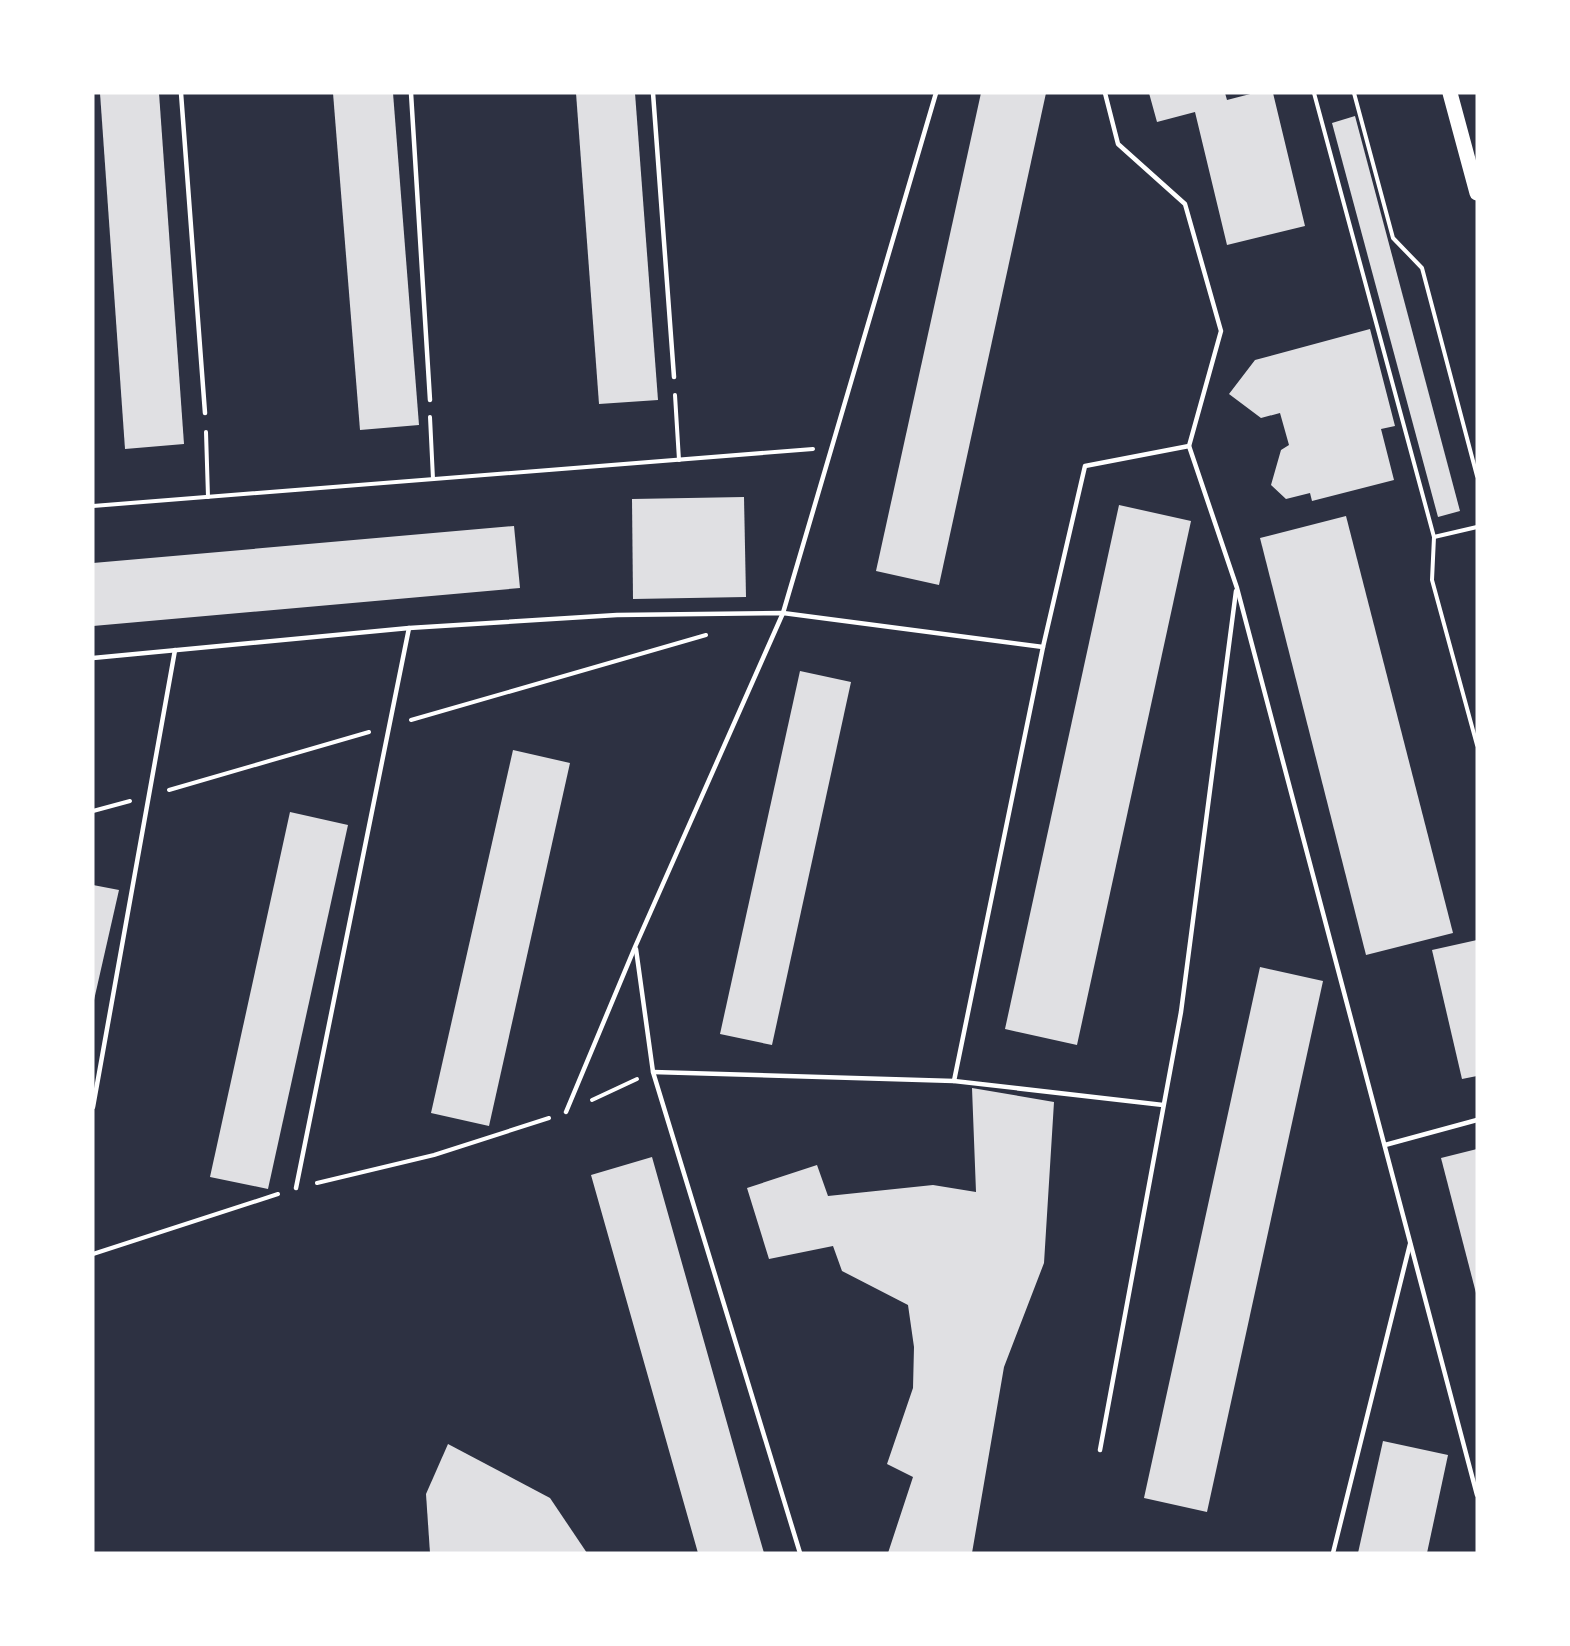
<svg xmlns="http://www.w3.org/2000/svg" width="1570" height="1646" font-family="Montserrat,sans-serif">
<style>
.building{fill:#e0e0e3}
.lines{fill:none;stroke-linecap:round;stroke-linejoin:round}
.path{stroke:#fff;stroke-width:4}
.service{stroke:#fff;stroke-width:4.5}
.primary{stroke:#fff;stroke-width:15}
</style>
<rect width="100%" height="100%" fill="#2d3142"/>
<g class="building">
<polygon points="100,93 159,93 184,444 125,449"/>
<polygon points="333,93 393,93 419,425 360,430"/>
<polygon points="576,93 635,93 658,400 599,404"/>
<polygon points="981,93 1046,93 939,585 876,571"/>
<polygon points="1149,93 1225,93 1227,100 1254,93 1273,93 1305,226 1227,245 1195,112 1157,122"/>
<polygon points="1355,116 1460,511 1438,517 1332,123"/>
<polygon points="1370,329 1395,426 1381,429 1394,480 1312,501 1310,493 1286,499 1271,485 1281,450 1289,445 1280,413 1261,418 1229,394 1255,360"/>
<polygon points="744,497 746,597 633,599 632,499"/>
<polygon points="1119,505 1191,521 1077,1045 1005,1029"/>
<polygon points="1346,516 1453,933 1366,955 1260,538"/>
<polygon points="514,526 520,588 93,626 93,563"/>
<polygon points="800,671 851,682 772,1045 720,1034"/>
<polygon points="513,750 570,763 489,1126 431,1113"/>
<polygon points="290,812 348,825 268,1189 210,1177"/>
<polygon points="93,885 119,890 94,1000 93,999"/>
<polygon points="1477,940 1477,1076 1462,1079 1432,950"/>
<polygon points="1260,967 1323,981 1207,1512 1144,1498"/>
<polygon points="972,1088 1054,1102 1044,1263 1004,1367 972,1553 888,1553 913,1477 887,1464 913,1388 914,1347 908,1305 842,1271 833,1246 769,1259 747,1188 817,1165 828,1196 933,1185 976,1192"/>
<polygon points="1477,1149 1477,1293 1476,1293 1441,1158"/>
<polygon points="652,1157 753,1515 764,1553 698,1553 591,1175"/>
<polygon points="1383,1441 1448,1455 1427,1553 1358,1553"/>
<polygon points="448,1444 550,1498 587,1553 430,1553 426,1494"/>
</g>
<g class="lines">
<g class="path">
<polyline points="1314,93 1434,537 1432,580 1477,745"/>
<polyline points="1354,93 1393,238 1422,268 1477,476"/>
<polyline points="675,395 679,460"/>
<polyline points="430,417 433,479"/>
<polyline points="206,432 208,497"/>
<polyline points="93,506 813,449"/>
<polyline points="1434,537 1477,527"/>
<polyline points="411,720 706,635"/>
<polyline points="169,790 369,732"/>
<polyline points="93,811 130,801"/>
<polyline points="592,1100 637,1079"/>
<polyline points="317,1183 434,1155 549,1118"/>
<polyline points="93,1254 278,1194"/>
</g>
<g class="service">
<polyline points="181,93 205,413"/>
<polyline points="411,93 430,400"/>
<polyline points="653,93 674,377"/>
<polyline points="1105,93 1118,144 1185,204 1221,331 1189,446 1237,588 1477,1495"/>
<polyline points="93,658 409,628 617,615 783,613 1043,647 1085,466 1189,446"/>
<polyline points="636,949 653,1072 800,1553"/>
<polyline points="653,1072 954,1081 1043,647"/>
<polyline points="954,1081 1163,1105"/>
<polyline points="93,1107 175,650"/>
<polyline points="566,1112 635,947 783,613 936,93"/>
<polyline points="1385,1145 1477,1120"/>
<polyline points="296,1188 409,628"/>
<polyline points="1100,1450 1181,1012 1236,591"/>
<polyline points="1333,1553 1410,1244"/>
</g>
<polyline class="primary" points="1450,93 1477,193"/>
</g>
<rect width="1570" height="1646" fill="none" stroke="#ffffff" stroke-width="189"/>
</svg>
